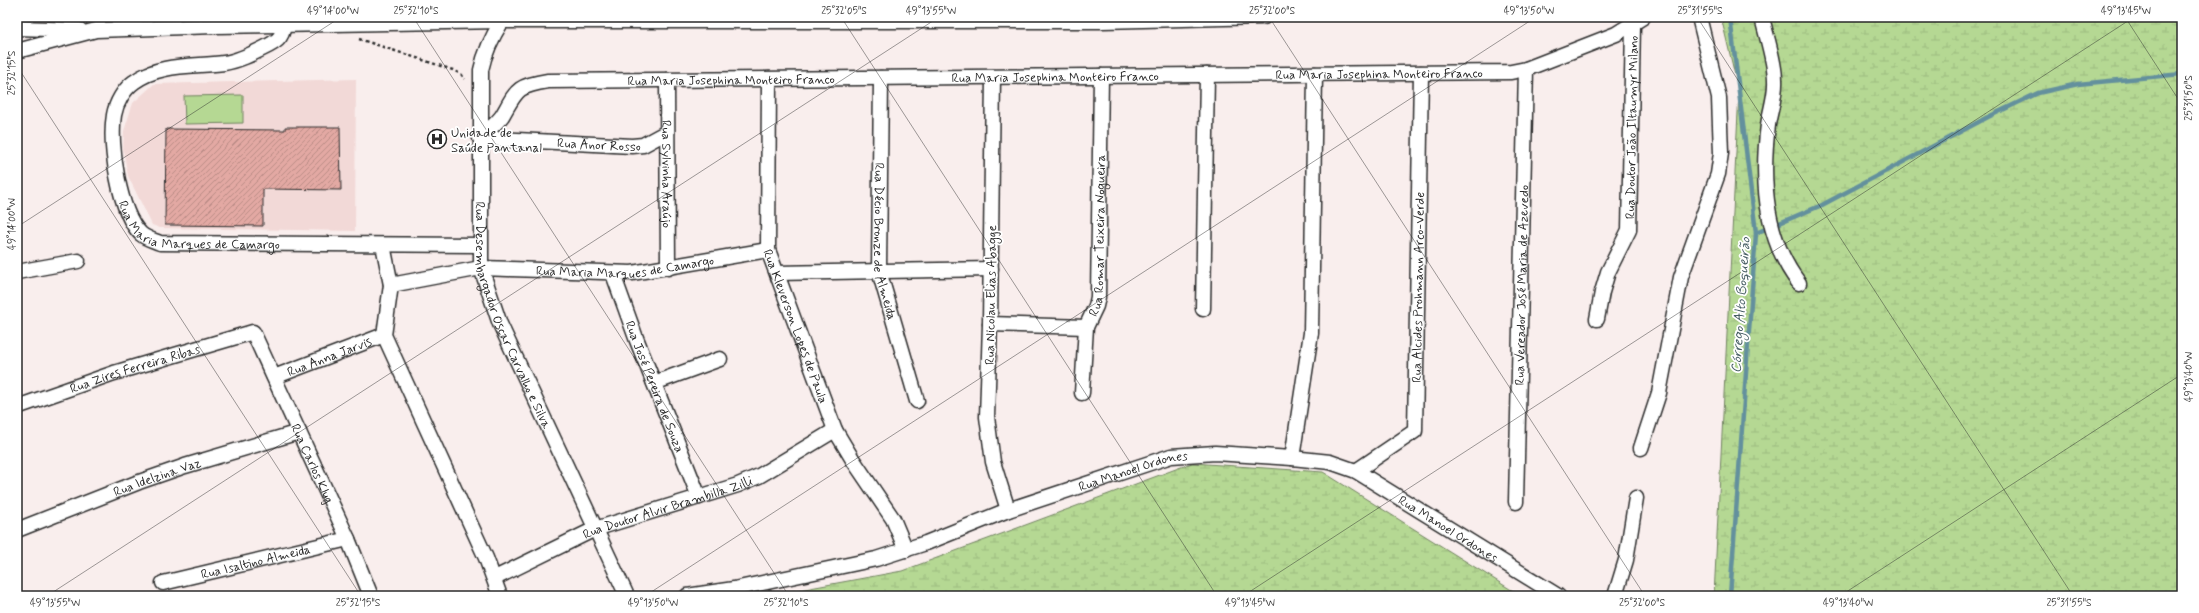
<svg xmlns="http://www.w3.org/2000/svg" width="2199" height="613" font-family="Mynerve,sans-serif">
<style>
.built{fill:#f2d9d7}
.green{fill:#b5d893;stroke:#70825f}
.wetland{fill:url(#wetland-marsh);stroke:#70825f}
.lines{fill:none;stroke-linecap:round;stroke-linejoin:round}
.stream{stroke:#63909d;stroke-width:4.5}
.building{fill:url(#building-hatch);stroke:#2b2b2b}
.minor-casing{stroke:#2b2b2b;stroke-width:17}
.path{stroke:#2b2b2b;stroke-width:2.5;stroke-dasharray:3 3;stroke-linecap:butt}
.minor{stroke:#fff;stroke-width:14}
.ticks{fill:none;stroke:#2b2b2b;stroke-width:1;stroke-opacity:0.45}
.labels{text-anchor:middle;stroke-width:3.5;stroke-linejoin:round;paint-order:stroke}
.street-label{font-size:13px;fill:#2b2b2b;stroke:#fff}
.poi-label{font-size:13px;fill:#2b2b2b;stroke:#fff;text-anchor:start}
.water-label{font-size:14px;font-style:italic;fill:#475e64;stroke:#fff}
.neatline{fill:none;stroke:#2b2b2b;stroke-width:1.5}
.ticks-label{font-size:10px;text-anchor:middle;fill:#2b2b2b}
</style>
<defs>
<pattern id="wetland-marsh" width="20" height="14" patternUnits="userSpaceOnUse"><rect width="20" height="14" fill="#b5d893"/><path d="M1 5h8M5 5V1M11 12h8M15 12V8" fill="none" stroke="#9cba7f"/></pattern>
<pattern id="building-hatch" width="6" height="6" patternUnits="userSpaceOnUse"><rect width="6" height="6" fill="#e3a9a3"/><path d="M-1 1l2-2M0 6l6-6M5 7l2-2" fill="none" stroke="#b88a85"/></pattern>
</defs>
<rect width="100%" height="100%" fill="#f9eeed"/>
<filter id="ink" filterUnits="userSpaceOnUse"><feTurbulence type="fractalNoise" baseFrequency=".025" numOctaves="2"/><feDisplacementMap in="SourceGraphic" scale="8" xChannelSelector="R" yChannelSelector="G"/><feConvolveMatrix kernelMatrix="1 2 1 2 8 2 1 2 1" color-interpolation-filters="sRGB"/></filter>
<g filter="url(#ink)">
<g class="built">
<polygon points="17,17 370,17 94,22 17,21"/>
<polygon points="356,79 355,231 160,228 152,225 128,176 123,149 124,131 133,103 154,84"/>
</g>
<polygon class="green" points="243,95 243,123 185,124 184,96"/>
<g class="wetland">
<polygon points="1721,17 2182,17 2182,596 1714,596 1739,92"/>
<polygon points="1192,463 1323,472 1521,596 767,596 902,571"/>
</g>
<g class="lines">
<g class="stream">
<polyline points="1756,233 1822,205 1988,117 2038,93 2078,84 2182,74"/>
<polyline points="1730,596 1756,233 1730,17"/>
</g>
</g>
<polygon class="building" points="285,127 340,127 341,190 263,189 263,226 165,225 166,129 285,130"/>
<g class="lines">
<g class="minor-casing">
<g id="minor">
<path d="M1762 17C1766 36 1775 61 1775 80 1776 95 1770 111 1768 125 1761 180 1765 239 1799 283"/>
<path id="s1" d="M502 21C492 37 485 51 481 70V268L500 324 627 596"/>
<path id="s2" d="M284 25C282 39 276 42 264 48 252 54 238 61 224 63 195 67 159 63 134 82 124 89 116 103 114 115 109 144 119 213 141 234 147 239 153 240 160 243L480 245"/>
<polyline points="17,28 80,30"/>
<polyline points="17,51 96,30 215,26 502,21 1102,21 1264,17"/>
<polyline points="993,77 990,324 987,417 993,462 1008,510"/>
<path id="s3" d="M881 78 879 271 917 401"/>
<path id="s4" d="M769 79 768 250 835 430 853 460 893 519 906 550"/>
<path id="s5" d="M667 80 668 268"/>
<path id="s6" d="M480 138C487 131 496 124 502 116 517 90 516 86 548 81L1511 72 1526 69 1616 34 1643 17"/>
<path id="s7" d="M480 138 632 146 643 145 667 132"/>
<polyline points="383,245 391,285 384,335 486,558 500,596"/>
<polyline points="17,272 78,261"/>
<polyline points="777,273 991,269"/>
<path id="s8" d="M613 274 636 338 699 497"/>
<path id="s9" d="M391 285 481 268 632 273 768 250"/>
<polyline points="1203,309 1207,75"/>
<path id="s10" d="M1597 319 1602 292 1608 272 1629 230 1633 25"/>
<polyline points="990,324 1086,327"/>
<path id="s11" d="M274 377 384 335"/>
<polyline points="654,383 720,359"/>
<path id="s12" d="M1082 393 1086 327 1096 306 1098 297 1101 76"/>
<path id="s13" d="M17 407 114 373 253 332 348 539 371 596"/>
<polyline points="1641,448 1659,393 1681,277 1718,174 1721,153 1719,98 1699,17"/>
<polyline points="1292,458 1311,333 1315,74"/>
<path id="s14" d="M1356 471 1415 431 1421 73"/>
<path id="s15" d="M1516 502 1526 69"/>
<path id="s16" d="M17 530 139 482 185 466 299 432"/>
<path id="s17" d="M495 578 595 529 738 485 759 476 835 430"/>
<path id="s18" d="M163 583 348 539"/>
<path id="s19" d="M687 596 734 589 876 559 926 543 1008 510 1171 456 1215 453 1292 458 1330 462 1356 471 1558 596"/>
<polyline points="1615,596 1626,560 1636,498"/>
</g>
</g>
<polyline class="path" points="359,39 453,70 461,74 465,79"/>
<use href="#minor" class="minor"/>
</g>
</g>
<path class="ticks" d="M413 17 789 596M841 17 1217 596M1269 17 1645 596M1697 17 2073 596M2125 17 2182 105M17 66 361 596M17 227 341 17M47 596 939 17M645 596 1536 17M1243 596 2134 17M1840 596 2182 374"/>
<defs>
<g id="hospital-ring" transform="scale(1)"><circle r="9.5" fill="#fff" stroke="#2b2b2b" stroke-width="1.5"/><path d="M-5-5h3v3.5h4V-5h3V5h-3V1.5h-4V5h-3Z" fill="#2b2b2b"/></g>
</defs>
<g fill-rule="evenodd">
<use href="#hospital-ring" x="437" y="139"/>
</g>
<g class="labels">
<g class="street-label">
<text dy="5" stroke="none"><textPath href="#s6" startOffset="924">Rua Maria Josephina Monteiro Franco</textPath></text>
<text dy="5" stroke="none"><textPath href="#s6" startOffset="600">Rua Maria Josephina Monteiro Franco</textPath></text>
<text dy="5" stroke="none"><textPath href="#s6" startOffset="276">Rua Maria Josephina Monteiro Franco</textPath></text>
<text dy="5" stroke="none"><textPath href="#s10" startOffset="198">Rua Doutor João Iltaumyr Milano</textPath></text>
<text dy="5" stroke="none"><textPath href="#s7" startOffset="119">Rua Anor Rosso</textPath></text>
<text dy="5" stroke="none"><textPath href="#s5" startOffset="94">Rua Sylvinha Araújo</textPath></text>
<text dy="5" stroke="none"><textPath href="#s2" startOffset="384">Rua Maria Marques de Camargo</textPath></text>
<text dy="5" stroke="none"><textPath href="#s12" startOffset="160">Rua Romar Teixeira Nogueira</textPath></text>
<text dy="5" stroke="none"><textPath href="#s3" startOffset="164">Rua Décio Bronze de Almeida</textPath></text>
<text dy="5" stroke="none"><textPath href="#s9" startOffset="236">Rua Maria Marques de Camargo</textPath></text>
<text dy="5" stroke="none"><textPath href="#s15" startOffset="217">Rua Vereador José Maria de Azevedo</textPath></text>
<text dy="5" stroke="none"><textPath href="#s14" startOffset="215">Rua Alcides Prohmann Arco-Verde</textPath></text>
<text transform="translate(990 295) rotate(-89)" y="5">Rua Nicolau Elias Abagge</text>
<text dy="5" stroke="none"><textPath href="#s1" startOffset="305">Rua Desembargador Oscar Carvalho e Silva</textPath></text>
<text dy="5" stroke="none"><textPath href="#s4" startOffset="252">Rua Kleverson Lopes de Paula</textPath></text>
<text dy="5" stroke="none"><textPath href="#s11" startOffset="59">Rua Anna Jarvis</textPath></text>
<text dy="5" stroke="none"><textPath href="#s13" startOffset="124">Rua Zires Ferreira Ribas</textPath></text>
<text dy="5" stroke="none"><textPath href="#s8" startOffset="120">Rua José Pereira de Souza</textPath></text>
<text dy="5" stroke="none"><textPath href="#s13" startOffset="392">Rua Carlos Klug</textPath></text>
<text dy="5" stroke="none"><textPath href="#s19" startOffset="465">Rua Manoel Ordones</textPath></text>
<text dy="5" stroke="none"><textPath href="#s16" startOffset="150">Rua Idelzina Vaz</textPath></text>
<text dy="5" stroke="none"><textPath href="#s17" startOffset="187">Rua Doutor Alvir Brambilla Zilli</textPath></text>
<text dy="5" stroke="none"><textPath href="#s19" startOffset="801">Rua Manoel Ordones</textPath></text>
<text dy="5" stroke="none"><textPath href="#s18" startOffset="95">Rua Isaltino Almeida</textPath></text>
</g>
<g class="poi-label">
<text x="451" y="137">Unidade de<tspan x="451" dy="15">Saúde Pantanal</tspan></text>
</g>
<g class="water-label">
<text transform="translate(1740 305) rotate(-86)" y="5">Córrego Alto Boqueirão</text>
</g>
</g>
<rect width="2199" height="613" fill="none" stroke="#fff" stroke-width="44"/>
<rect x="22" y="22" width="2155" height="569" class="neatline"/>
<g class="ticks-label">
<text x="333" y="14">49°14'00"W</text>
<text x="416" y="14">25°32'10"S</text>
<text x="844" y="14">25°32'05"S</text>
<text x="931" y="14">49°13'55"W</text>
<text x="1272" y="14">25°32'00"S</text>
<text x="1529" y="14">49°13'50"W</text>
<text x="1700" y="14">25°31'55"S</text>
<text x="2126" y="14">49°13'45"W</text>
<text transform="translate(11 73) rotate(-90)" y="4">25°32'15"S</text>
<text transform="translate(2188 98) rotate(-90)" y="4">25°31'50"S</text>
<text transform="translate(11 224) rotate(-90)" y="4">49°14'00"W</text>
<text transform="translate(2188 377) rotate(-90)" y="4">49°13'40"W</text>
<text x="55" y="606">49°13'55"W</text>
<text x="358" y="606">25°32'15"S</text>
<text x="653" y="606">49°13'50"W</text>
<text x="786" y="606">25°32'10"S</text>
<text x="1250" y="606">49°13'45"W</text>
<text x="1642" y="606">25°32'00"S</text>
<text x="1848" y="606">49°13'40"W</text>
<text x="2069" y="606">25°31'55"S</text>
</g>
</svg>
